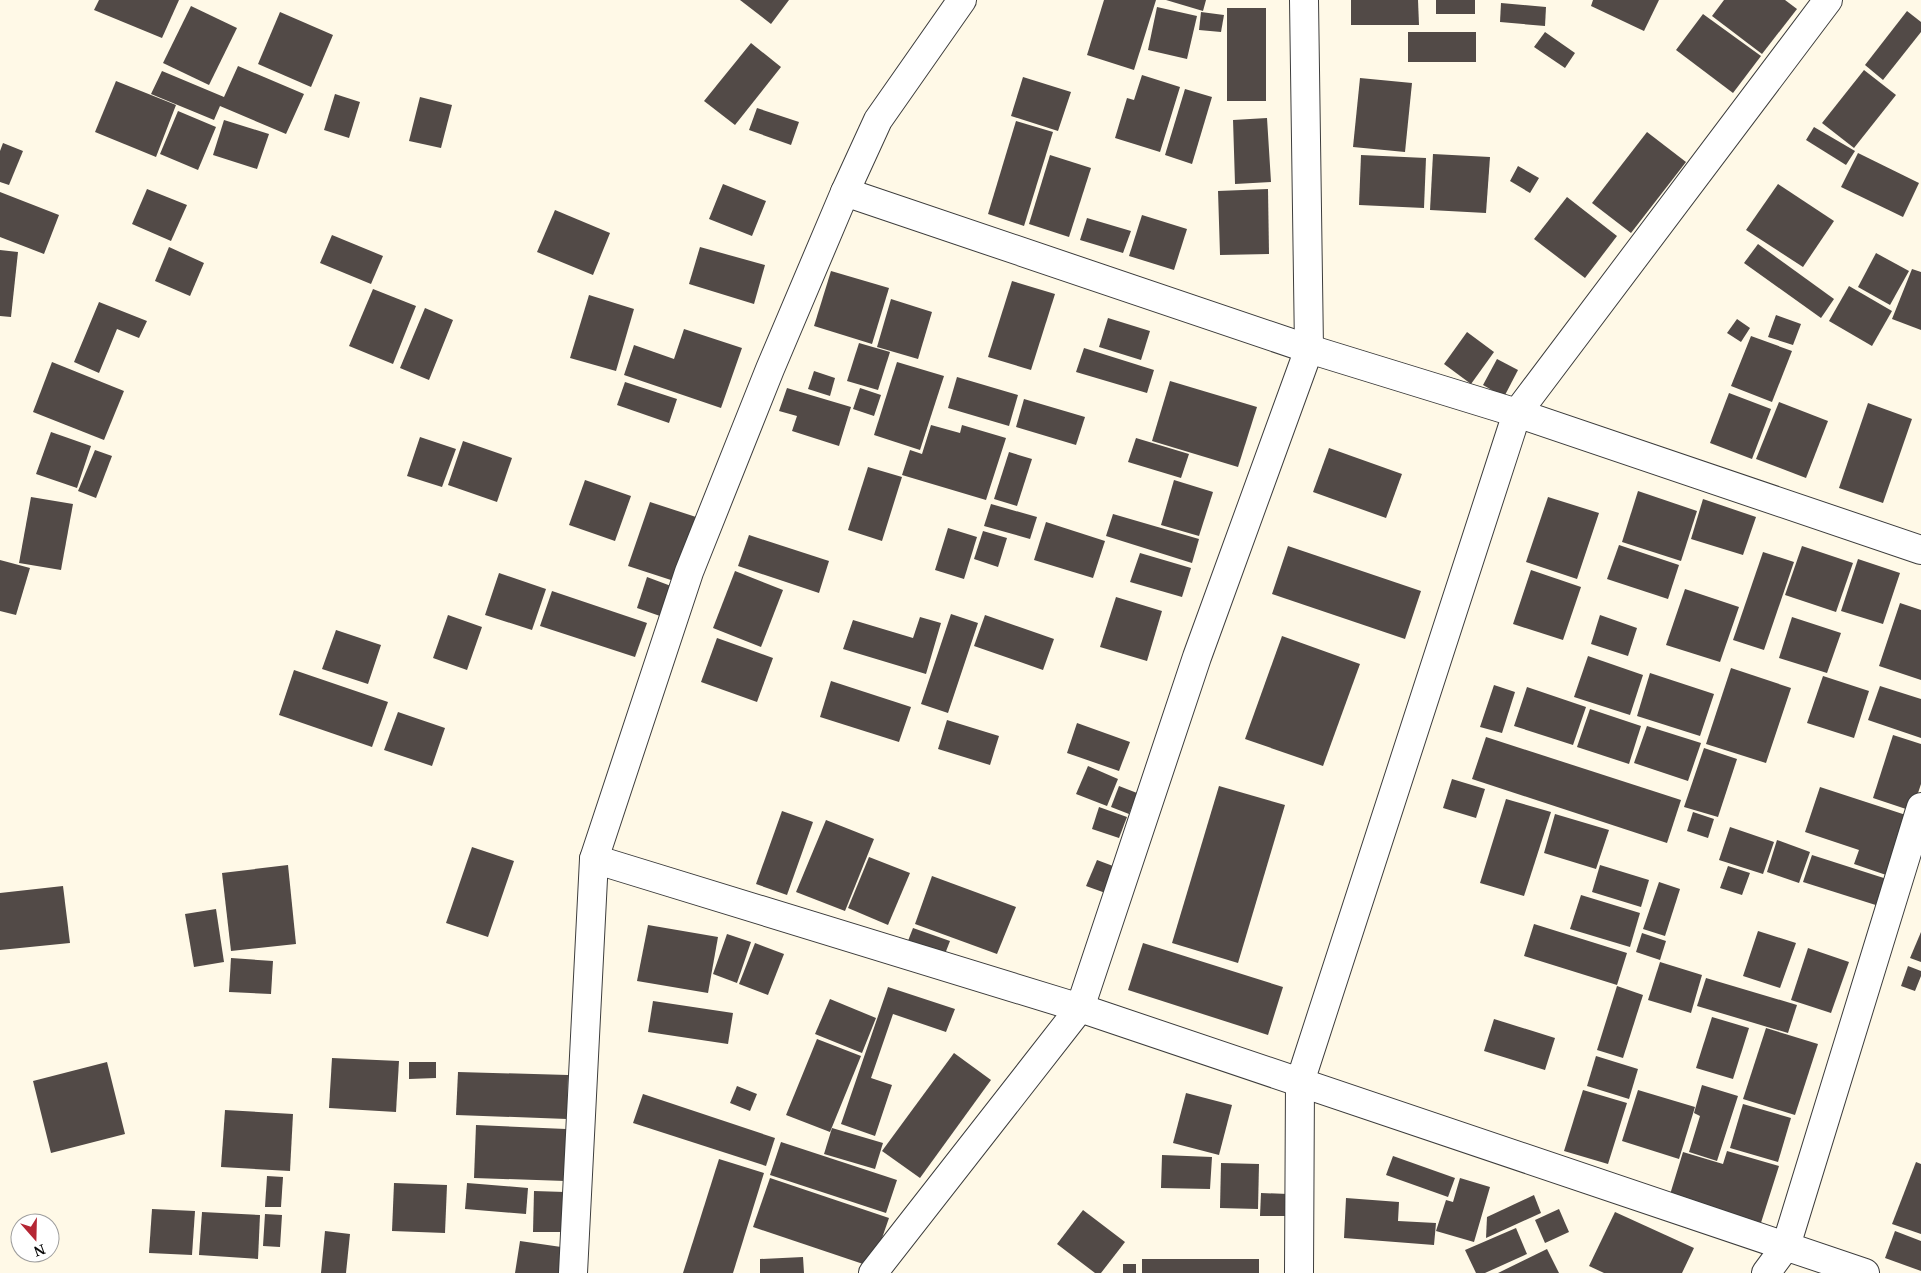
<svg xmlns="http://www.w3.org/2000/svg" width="1921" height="1273" font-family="'Noto Serif',serif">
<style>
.building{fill:#524a47}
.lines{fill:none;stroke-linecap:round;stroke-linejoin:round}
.street-casing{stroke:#3d3d3d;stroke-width:30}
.street{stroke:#fff;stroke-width:28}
</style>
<rect width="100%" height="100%" fill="#fff9e7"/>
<g class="building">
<polygon points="99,0 179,0 162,38 94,10"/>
<polygon points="740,0 789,0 771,24"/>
<polygon points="1104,0 1156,0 1134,70 1087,55"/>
<polygon points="1166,0 1206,0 1203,11"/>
<polygon points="1351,0 1418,0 1419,25 1351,25"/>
<rect x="1436" y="0" width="39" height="14"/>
<polygon points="1593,0 1659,0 1644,31 1591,6"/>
<polygon points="1724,0 1785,0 1797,9 1762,54 1712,16"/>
<polygon points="1501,3 1546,7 1545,26 1500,22"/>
<polygon points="191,6 237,28 209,85 163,63"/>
<polygon points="1157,7 1197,16 1187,59 1148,50"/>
<rect x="1227" y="8" width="39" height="93"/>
<polygon points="1907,11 1921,22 1921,32 1883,80 1865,65"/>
<polygon points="280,12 333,35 311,87 258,64"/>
<polygon points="1201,12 1224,15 1221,32 1199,30"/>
<polygon points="1703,14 1761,56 1733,93 1676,50"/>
<rect x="1408" y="32" width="68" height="30"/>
<polygon points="1545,32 1575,53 1565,68 1534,47"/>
<polygon points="751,43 781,67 735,125 704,101"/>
<polygon points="238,66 304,94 286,134 220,106 214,120 151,94 162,71 224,97"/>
<polygon points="1864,70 1896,95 1854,148 1822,123"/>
<polygon points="1142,75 1180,87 1160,152 1115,138 1127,98 1134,100"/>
<polygon points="1023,77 1071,92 1058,131 1011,116"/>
<polygon points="1360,78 1412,83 1405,152 1353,147"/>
<polygon points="116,81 176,105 156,157 95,132"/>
<polygon points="1185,89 1212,97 1192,164 1165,155"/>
<polygon points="335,94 360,102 349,138 324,130"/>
<polygon points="420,97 452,105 441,148 409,141"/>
<polygon points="757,108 799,122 791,145 749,130"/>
<polygon points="178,111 216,127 198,170 160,154"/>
<polygon points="1267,118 1271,182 1235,184 1233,120"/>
<polygon points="224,120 269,134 257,169 213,155"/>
<polygon points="1016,121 1053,132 1024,226 988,214"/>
<polygon points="1814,127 1855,151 1846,165 1806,140"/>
<polygon points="1647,132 1686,162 1631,233 1592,203"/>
<polygon points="3,143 23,151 9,185 0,182 0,151"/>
<polygon points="1858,153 1919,183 1903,217 1841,187"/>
<polygon points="1433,154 1490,157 1486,213 1430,210"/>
<polygon points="1050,155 1091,168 1069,237 1029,224"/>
<polygon points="1361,155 1426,158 1424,208 1359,205"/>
<polygon points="1518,166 1539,178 1530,193 1510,181"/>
<polygon points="723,184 766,201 752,236 709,219"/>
<polygon points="1778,184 1834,221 1803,267 1746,230"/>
<polygon points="147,189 187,205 171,241 132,224"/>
<polygon points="1268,189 1269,254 1220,255 1218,191"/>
<polygon points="0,192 59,215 44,254 0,237"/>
<polygon points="1567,197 1617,236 1585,278 1534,239"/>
<polygon points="555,210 610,233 593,275 537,252"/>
<polygon points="1142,215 1187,229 1174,270 1129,256"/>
<polygon points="1087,218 1131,231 1123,253 1080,240"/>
<polygon points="332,235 383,256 371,284 320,263"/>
<polygon points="1758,244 1834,299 1821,318 1744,263"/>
<polygon points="169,247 204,263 190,296 155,281"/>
<polygon points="700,247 765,265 754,304 689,284"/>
<polygon points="0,250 18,252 11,317 0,316"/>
<polygon points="1876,253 1909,271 1890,305 1858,287"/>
<polygon points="1912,269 1921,272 1921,330 1892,319"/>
<polygon points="831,271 889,288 872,344 814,326"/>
<polygon points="1012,281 1055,294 1031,370 988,357"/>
<polygon points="1849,286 1892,311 1872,346 1829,321"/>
<polygon points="373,289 416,306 393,364 349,346"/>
<polygon points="589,295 634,309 616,371 570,358"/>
<polygon points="891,299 932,312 918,359 877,347"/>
<polygon points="99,302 147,321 139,338 117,329 99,373 74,362"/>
<polygon points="425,308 453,320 429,380 400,368"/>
<polygon points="1776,315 1801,324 1793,345 1768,337"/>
<polygon points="1108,318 1150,331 1141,360 1099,347"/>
<polygon points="1737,319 1750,328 1741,342 1727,333"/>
<polygon points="684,329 742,348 721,408 624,375 634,345 674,359"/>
<polygon points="1467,332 1494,352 1471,384 1444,364"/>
<polygon points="1751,336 1792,351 1772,402 1731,386"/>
<polygon points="859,343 890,352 878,390 847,381"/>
<polygon points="1084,348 1154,370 1147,393 1076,372"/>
<polygon points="1497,359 1518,370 1504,397 1483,385"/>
<polygon points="52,362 124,391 104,440 33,412"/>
<polygon points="897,362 944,376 920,450 874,435"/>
<polygon points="814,371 835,378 830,396 808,389"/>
<polygon points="957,377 1018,395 1009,426 948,408"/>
<polygon points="1170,381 1257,407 1238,467 1152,441"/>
<polygon points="625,382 677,399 669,423 617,405"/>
<polygon points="787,388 851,407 839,446 792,431 797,416 779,411"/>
<polygon points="860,388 881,395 874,416 853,409"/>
<polygon points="1729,393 1771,409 1752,459 1710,443"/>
<polygon points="1024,399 1085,417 1076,445 1016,427"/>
<polygon points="1779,402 1828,421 1806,478 1756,459"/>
<polygon points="1868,403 1912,419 1883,503 1839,488"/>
<polygon points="931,425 960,433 962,425 1006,438 986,500 902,475 910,450 922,454"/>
<polygon points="51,432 91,446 77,488 36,474"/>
<polygon points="420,437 456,449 442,487 407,476"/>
<polygon points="1136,438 1189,454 1181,478 1128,462"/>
<polygon points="463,441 512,458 497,502 448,485"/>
<polygon points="1329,448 1402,474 1386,518 1313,492"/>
<polygon points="95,450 112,456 96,498 78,491"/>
<polygon points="1009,452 1032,459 1017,506 994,499"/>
<polygon points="868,467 902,477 882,541 848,530"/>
<polygon points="585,480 631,496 615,541 569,525"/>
<polygon points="1174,480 1213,492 1199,536 1161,525"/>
<polygon points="1638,491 1697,511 1681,561 1622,542"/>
<polygon points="31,497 73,504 61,570 19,563"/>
<polygon points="1548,497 1599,513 1577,579 1526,562"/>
<polygon points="1703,499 1756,517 1743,555 1691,539"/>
<polygon points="650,502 696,517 674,581 628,566"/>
<polygon points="991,504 1037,517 1030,539 984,526"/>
<polygon points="1113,514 1199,539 1192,563 1106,536"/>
<polygon points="1046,522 1105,541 1093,578 1034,560"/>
<polygon points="948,528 977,537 964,579 935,570"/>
<polygon points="983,531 1007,538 998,567 974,559"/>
<polygon points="749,535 829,561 819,593 738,566"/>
<polygon points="1619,545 1679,565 1668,599 1607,579"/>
<polygon points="1288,546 1421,591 1405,639 1272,594"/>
<polygon points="1802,546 1853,563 1836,612 1785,595"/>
<polygon points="1763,552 1794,562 1764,650 1733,640"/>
<polygon points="1140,553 1191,568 1182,597 1130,582"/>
<polygon points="1858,559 1900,573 1883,624 1841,611"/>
<polygon points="0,560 30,568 16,615 0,611"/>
<polygon points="1531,570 1581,587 1563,640 1513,624"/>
<polygon points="735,571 783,590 761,647 713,628"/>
<polygon points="499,573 546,589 532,630 485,615"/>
<polygon points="647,577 671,586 660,616 637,608"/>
<polygon points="1685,589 1739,607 1720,662 1666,645"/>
<polygon points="552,591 647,623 635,657 540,626"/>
<polygon points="1116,597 1162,611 1147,661 1100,647"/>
<polygon points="1900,603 1921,610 1921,680 1879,666"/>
<polygon points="951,614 978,623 948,713 921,704"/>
<polygon points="448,615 482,627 467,670 433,658"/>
<polygon points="985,615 1054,639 1043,670 974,646"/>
<polygon points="1600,615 1637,628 1628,656 1591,644"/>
<polygon points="920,617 941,623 926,674 843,649 853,620 913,638"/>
<polygon points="1792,617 1841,633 1827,673 1779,658"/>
<polygon points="336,630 381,645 368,684 322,669"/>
<polygon points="1282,636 1360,664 1323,766 1245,739"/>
<polygon points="717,638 773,658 757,702 701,682"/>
<polygon points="1588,656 1643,675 1630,715 1574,697"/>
<polygon points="1731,668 1791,688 1766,763 1706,744"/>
<polygon points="294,670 388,702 372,747 279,715"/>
<polygon points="1650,673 1714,694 1700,736 1637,716"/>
<polygon points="1823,676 1869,691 1854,738 1807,723"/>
<polygon points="831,681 911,707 899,742 820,717"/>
<polygon points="1494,685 1515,692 1502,733 1480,727"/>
<polygon points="1880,686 1921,699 1921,738 1868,720"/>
<polygon points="1527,687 1586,707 1573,745 1514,726"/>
<polygon points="1590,709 1641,726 1629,764 1577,747"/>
<polygon points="398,712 445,728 432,766 384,750"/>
<polygon points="947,720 999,736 990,765 938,749"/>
<polygon points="1077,723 1130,742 1119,771 1067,753"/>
<polygon points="1647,726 1701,743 1688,781 1634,763"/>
<polygon points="1893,735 1921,744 1921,784 1912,811 1873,798"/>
<polygon points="1486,737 1681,800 1667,843 1472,779"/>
<polygon points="1704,748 1737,759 1718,817 1684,807"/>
<polygon points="1088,766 1118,779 1107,806 1076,794"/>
<polygon points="1452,779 1485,789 1476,818 1443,808"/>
<polygon points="1119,786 1137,793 1129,814 1111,807"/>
<polygon points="1219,786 1285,805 1238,963 1172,943"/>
<polygon points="1820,787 1912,817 1892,877 1854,864 1859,850 1805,832"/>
<polygon points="1506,799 1551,812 1524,896 1480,883"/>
<polygon points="1099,807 1127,817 1119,838 1092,829"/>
<polygon points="782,811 813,822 787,895 756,884"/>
<polygon points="1693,812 1714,819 1708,838 1687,831"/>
<polygon points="1555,814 1609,830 1596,869 1544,853"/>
<polygon points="826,820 874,839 845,911 796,892"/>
<polygon points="1730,827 1774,842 1763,874 1719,860"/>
<polygon points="1777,840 1810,852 1799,883 1767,872"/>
<polygon points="472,847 514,861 488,937 446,923"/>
<polygon points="1812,855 1890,880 1882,907 1803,882"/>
<polygon points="869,857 910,873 888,925 848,908"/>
<polygon points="1097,860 1121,869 1111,895 1086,886"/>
<polygon points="288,865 296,944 231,951 222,873"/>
<polygon points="1600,865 1649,880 1641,907 1592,892"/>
<polygon points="1728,866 1750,873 1742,895 1720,888"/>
<polygon points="932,876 1016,907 997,954 915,924"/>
<polygon points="1659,882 1680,889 1665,936 1643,929"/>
<polygon points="63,886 70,943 0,950 0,893"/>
<polygon points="1581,895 1640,913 1630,947 1570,929"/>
<polygon points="216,909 224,962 194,967 185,914"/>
<polygon points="1534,924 1627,953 1617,985 1524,956"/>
<polygon points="648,925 718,937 708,993 637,981"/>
<polygon points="913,928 950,941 943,959 906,946"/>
<polygon points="1758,931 1796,943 1780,988 1743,976"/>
<polygon points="1921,932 1921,962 1910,958"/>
<polygon points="1642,933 1666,941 1660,960 1636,952"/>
<polygon points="727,934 751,942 737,983 713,974"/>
<polygon points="755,943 784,954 768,995 739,984"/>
<polygon points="1143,943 1283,987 1268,1035 1128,990"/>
<polygon points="1808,948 1849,962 1831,1013 1791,1000"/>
<polygon points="231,958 273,961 271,994 229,992"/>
<polygon points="1660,962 1702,975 1691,1013 1648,1000"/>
<polygon points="1908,966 1921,971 1921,976 1915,991 1901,986"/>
<polygon points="1706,978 1797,1005 1788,1033 1697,1006"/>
<polygon points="1617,986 1643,995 1623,1058 1597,1050"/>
<polygon points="888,987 955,1009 946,1032 893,1014 871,1078 892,1085 875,1136 841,1124"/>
<polygon points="830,999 876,1018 862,1053 815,1034"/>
<polygon points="653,1001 733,1013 728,1044 648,1032"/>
<polygon points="1712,1017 1749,1028 1733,1079 1696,1068"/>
<polygon points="1494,1019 1555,1038 1545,1070 1484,1051"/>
<polygon points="1766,1028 1818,1044 1795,1115 1743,1099"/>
<polygon points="817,1039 861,1056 830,1132 786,1115"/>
<polygon points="954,1053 991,1080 920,1178 882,1151"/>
<polygon points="1596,1056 1638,1069 1629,1099 1587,1086"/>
<polygon points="332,1058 399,1061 396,1112 329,1108"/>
<polygon points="107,1062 125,1134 51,1153 33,1081"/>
<polygon points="409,1062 436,1062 436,1078 409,1079"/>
<polygon points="458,1072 568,1075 567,1119 456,1115"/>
<polygon points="1702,1085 1738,1096 1717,1161 1689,1152 1700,1116 1694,1113"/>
<polygon points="737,1086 757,1094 750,1111 730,1103"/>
<polygon points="1583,1090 1627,1103 1608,1164 1564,1151"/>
<polygon points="1638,1090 1695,1107 1679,1159 1622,1141"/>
<polygon points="1186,1093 1232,1105 1219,1155 1173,1143"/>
<polygon points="643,1094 775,1138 766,1166 633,1123"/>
<polygon points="1743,1104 1791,1118 1778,1162 1730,1148"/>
<polygon points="225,1110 293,1114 290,1171 221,1167"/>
<polygon points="476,1125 566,1129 565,1181 474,1178"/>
<polygon points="832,1128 883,1143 875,1169 824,1154"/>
<polygon points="781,1142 897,1180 886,1213 770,1175"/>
<polygon points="1727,1151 1779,1166 1759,1229 1668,1201 1683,1152 1723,1164"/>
<polygon points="1162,1155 1212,1157 1210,1189 1161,1188"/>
<polygon points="1393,1156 1455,1178 1448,1197 1386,1175"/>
<polygon points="719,1159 764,1173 733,1273 683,1273"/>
<polygon points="1916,1162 1921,1164 1921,1234 1892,1224"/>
<polygon points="1221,1163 1259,1164 1258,1209 1220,1208"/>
<polygon points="267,1176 283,1177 281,1207 265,1207"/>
<polygon points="770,1178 889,1218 872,1267 753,1227"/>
<polygon points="1460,1178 1490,1187 1474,1242 1436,1231 1446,1200 1453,1202"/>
<polygon points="394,1183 447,1185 445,1233 392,1231"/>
<polygon points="467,1183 528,1188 526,1214 465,1209"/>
<polygon points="534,1191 565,1192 564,1232 533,1232"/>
<polygon points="1261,1193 1288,1194 1287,1216 1260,1216"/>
<polygon points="1534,1195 1541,1213 1486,1238 1487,1217"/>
<polygon points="1346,1198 1399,1202 1398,1221 1436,1223 1434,1245 1344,1238"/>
<polygon points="152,1209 195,1211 192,1255 149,1253"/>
<polygon points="1559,1209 1569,1232 1545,1243 1535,1220"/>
<polygon points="1083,1210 1125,1242 1101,1273 1095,1273 1057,1244"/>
<polygon points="202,1212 260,1215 258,1259 199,1255"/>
<polygon points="1615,1212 1694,1248 1682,1273 1604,1273 1589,1266"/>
<polygon points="265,1214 282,1215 280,1247 263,1246"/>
<polygon points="1516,1228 1527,1254 1485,1273 1476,1273 1465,1250"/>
<polygon points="325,1231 350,1234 346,1273 321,1273"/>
<polygon points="1895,1231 1921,1241 1921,1271 1885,1258"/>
<polygon points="520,1241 568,1248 565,1273 515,1273"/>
<polygon points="1547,1249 1559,1273 1498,1273"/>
<polygon points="803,1257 804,1273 760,1273 760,1259"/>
<rect x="1142" y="1259" width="117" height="14"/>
<rect x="1123" y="1264" width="13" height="9"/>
</g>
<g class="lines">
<g class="street-casing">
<g id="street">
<polyline points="845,192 1309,349 1517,413 1921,550"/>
<polyline points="594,859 1080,1008 1865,1273"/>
<polyline points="573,1273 594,859 689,572 770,369 845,192 878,120 962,0"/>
<polyline points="873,1273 1080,1008 1197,657 1309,349 1304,0"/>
<polyline points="1299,1273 1300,1082 1517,413 1828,0"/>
<polyline points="1766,1273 1786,1246 1921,807"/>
</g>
</g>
<use href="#street" class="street"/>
</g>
<g transform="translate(35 1238) rotate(160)"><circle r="24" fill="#ffffff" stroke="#9d9d9d"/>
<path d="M0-4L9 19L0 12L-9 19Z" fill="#b52634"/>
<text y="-8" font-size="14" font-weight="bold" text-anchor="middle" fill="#0a0a0a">N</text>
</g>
</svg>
